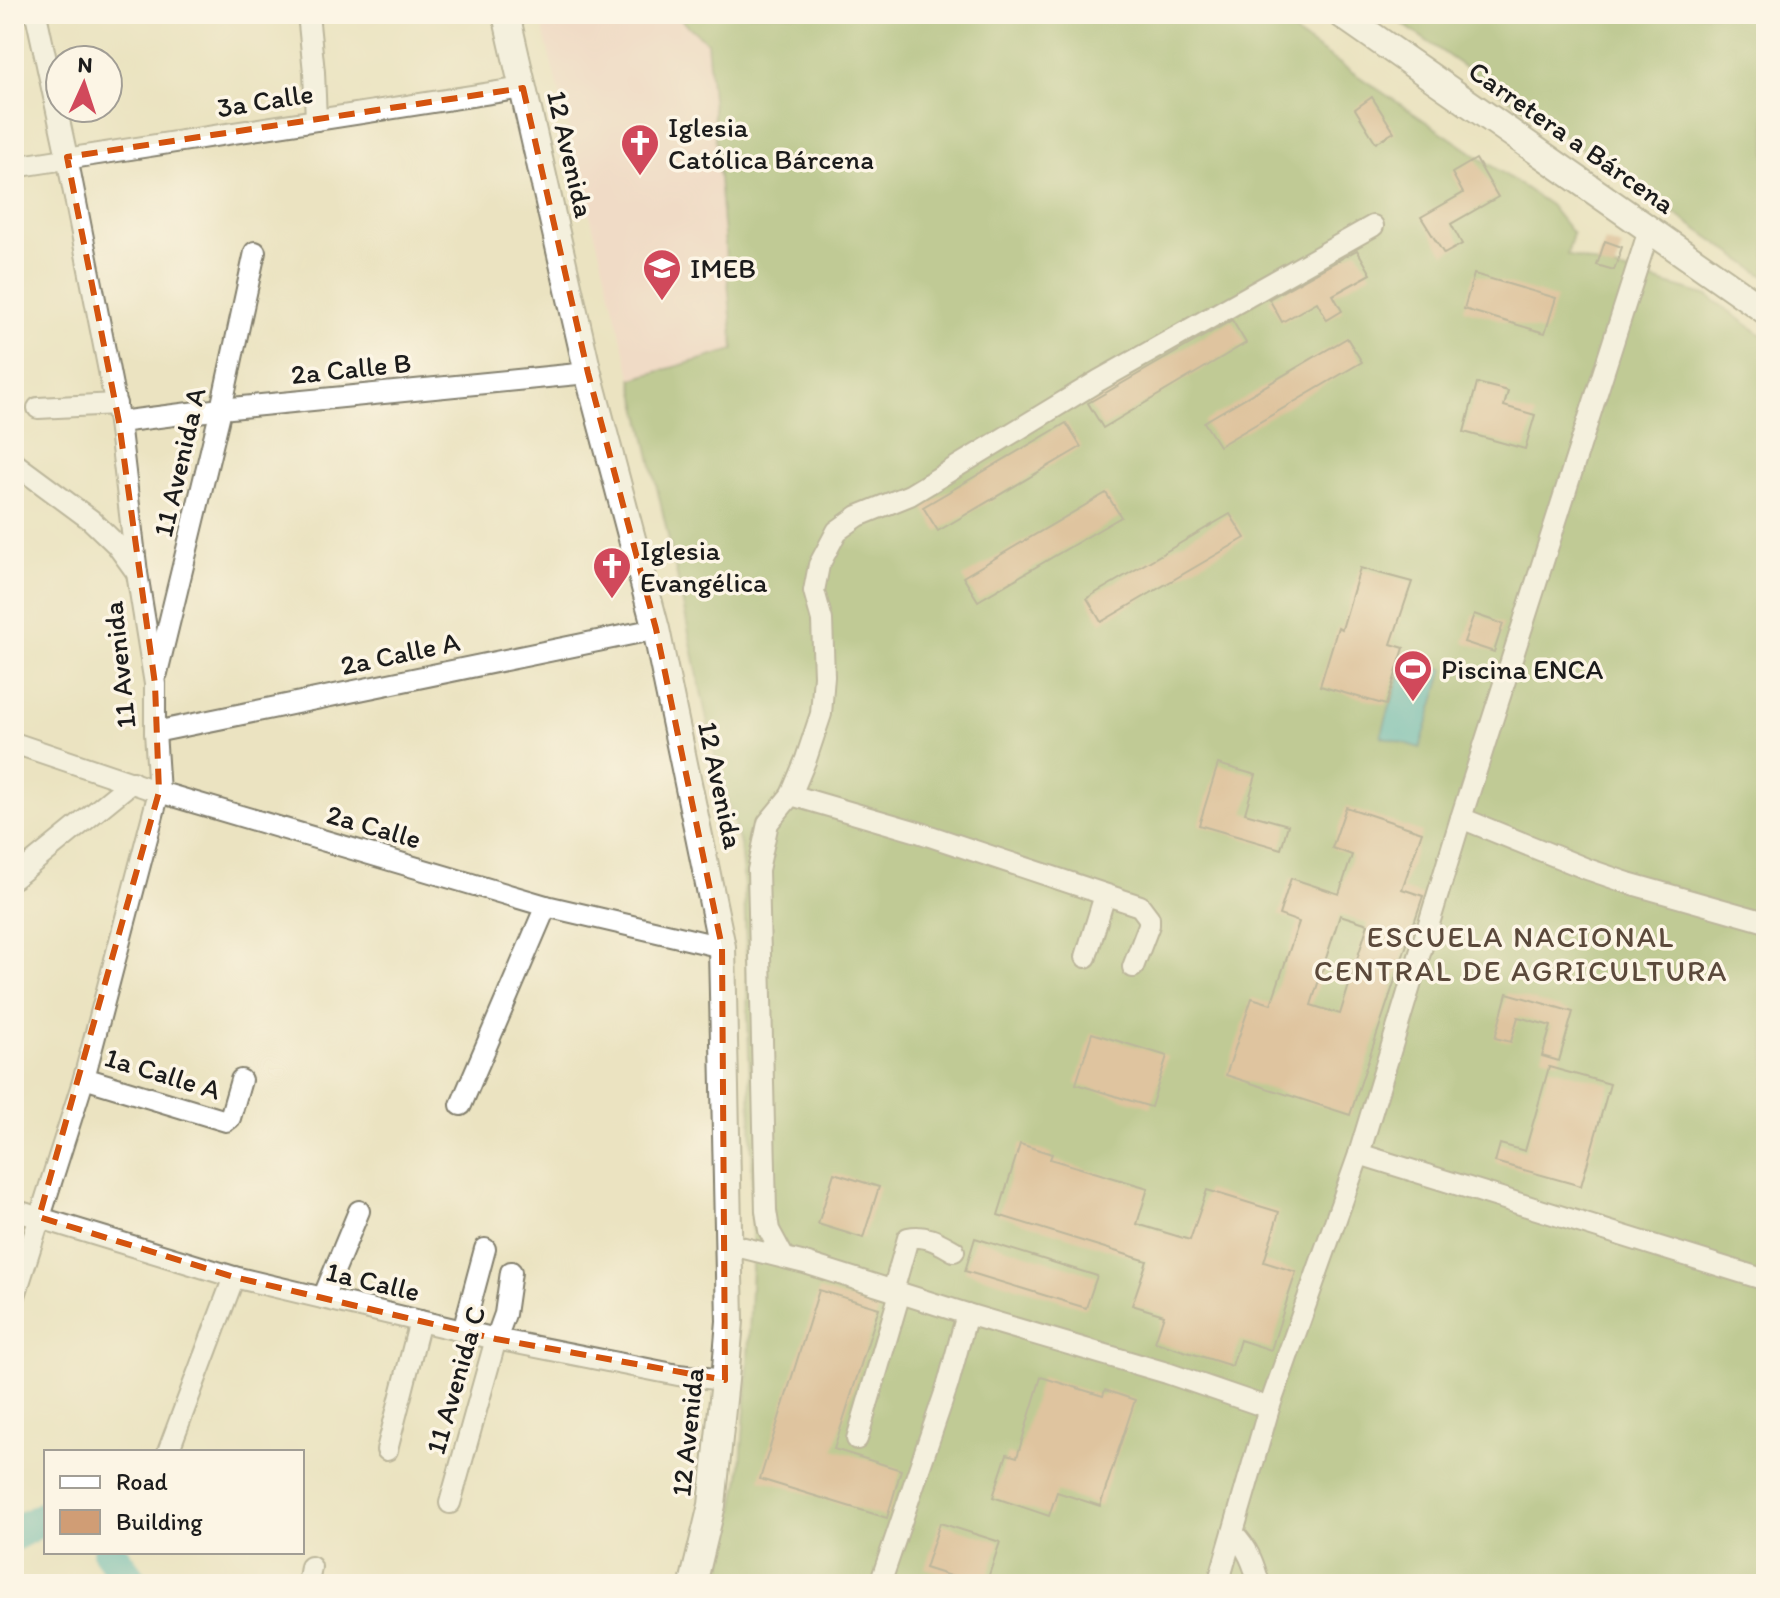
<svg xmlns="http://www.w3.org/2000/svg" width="1780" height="1598" font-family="Itim,sans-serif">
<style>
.built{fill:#f7d0cc}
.forest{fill:#8cac60;stroke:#54643e;stroke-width:2}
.water{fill:#40b1b8;stroke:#2e666a;stroke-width:2}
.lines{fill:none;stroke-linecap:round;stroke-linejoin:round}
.river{stroke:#40b1b8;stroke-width:34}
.building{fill:#d09d75;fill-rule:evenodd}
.minor-casing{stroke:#84806e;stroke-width:24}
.major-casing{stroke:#84806e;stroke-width:30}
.minor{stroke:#fff;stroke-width:20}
.major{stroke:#fff;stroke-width:26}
.marked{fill:none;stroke:#d4530e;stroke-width:6;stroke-dasharray:16 10;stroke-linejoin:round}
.labels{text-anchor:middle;stroke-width:7;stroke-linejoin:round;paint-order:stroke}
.street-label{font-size:28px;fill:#1c1c1c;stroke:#fcf5e5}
.poi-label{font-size:28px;fill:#1c1c1c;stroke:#fcf5e5;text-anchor:start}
.neighbourhood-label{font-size:30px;letter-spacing:2px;fill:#5b493b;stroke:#fcf5e5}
</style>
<rect width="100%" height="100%" fill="#fcf5e5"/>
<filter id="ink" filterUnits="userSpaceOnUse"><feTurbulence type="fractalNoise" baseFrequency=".0125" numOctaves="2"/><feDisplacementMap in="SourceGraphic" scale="16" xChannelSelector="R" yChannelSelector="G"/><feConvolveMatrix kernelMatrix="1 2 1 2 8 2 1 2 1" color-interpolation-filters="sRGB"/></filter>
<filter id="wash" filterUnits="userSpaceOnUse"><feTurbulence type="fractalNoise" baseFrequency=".006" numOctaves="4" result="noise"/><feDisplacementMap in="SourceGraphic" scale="32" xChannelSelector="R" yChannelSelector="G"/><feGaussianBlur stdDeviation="1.8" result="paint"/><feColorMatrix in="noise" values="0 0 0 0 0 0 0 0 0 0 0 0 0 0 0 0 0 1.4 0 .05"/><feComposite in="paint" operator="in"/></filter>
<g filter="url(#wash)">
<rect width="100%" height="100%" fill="#ebe3c1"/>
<polygon class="built" points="539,14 674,14 707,42 733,300 735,351 632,379"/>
<g class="forest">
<polygon points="674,14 1266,14 1550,205 1573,234 1567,255 1708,296 1766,338 1766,1584 719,1584 740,1477 747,1383 752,1264 752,1154 744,886 740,845 712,744 677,575 632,379 734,350 707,42"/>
<polygon points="1388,14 1766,14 1766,277"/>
</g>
<polygon class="water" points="1405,658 1444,669 1420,748 1381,736"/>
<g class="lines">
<g class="river">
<polyline points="14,1534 46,1517"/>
<polyline points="109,1552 133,1584"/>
</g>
</g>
<g id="blocks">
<g class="building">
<polygon points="1372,97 1394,132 1376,143 1355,109"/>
<polygon points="1476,159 1498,197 1451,224 1462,244 1444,254 1421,217 1463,193 1452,173"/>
<polygon points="1605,241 1622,247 1614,270 1597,265"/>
<polygon points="1357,250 1371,274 1333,295 1342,311 1327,320 1317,302 1282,322 1269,299"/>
<polygon points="1474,274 1556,298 1545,333 1464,309"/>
<polygon points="1232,320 1246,343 1103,428 1088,403"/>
<polygon points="1347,338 1362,362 1219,446 1204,422"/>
<polygon points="1477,383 1508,391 1504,406 1535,415 1525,449 1464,432"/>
<polygon points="1066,423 1081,447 938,531 923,507"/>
<polygon points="1106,493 1121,517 978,601 963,577"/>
<polygon points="1230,514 1245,538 1101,622 1087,598"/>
<polygon points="1360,568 1412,582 1391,644 1404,648 1386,705 1320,686 1338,627 1342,629"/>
<polygon points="1474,614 1503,624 1494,652 1464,642"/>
<polygon points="1218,764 1256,775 1245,813 1288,825 1281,849 1199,825"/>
<path d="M1346 807 1422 832 1402 889 1423 896 1350 1115 1226 1075 1252 998 1271 1004 1299 922 1279 915 1291 878 1339 894 1352 855 1332 848ZM1340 915 1368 924 1340 1014 1311 1005Z"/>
<polygon points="1507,993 1573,1012 1559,1061 1542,1056 1551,1026 1518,1017 1511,1042 1495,1038"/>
<polygon points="1092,1033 1167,1056 1151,1107 1076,1084"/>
<polygon points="1549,1067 1610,1084 1581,1186 1495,1162 1500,1144 1525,1151"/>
<polygon points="1020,1144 1052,1154 1050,1159 1148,1188 1137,1224 1190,1240 1207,1190 1279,1212 1264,1262 1296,1272 1271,1350 1240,1340 1232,1366 1155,1342 1164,1315 1132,1305 1147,1261 998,1215"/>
<polygon points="834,1173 879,1187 863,1238 818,1224"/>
<polygon points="975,1238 1097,1276 1086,1308 965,1271"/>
<polygon points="819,1290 879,1308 834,1449 901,1470 887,1518 760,1479"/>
<polygon points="1041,1377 1103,1396 1105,1390 1135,1400 1100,1506 1057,1492 1049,1516 993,1497 1007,1454 1017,1457"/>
<polygon points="940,1523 1000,1542 986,1584 975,1584 925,1568"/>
</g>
</g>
</g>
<g filter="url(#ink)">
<use href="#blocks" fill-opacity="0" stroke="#84806e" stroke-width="2"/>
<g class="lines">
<g class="minor-casing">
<g id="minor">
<polyline points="308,14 314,72 316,120"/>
<polyline points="14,167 523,88"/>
<polyline points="38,408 116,404"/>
<polyline points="119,422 221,409 588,373"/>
<polyline points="14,463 91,520 116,544 137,573"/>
<polyline points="157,673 221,409 255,252"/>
<polyline points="155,732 656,629"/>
<polyline points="14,743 159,792 546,906 722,947"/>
<polyline points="791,795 806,759 821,714 824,676 822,620 814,591 819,565 837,531 858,516 910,495 1098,381 1373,226"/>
<polyline points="1461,818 1587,869 1628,883 1766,922"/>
<polyline points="14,878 132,782"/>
<polyline points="1086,957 1105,895"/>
<polyline points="84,1078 226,1121 230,1118 241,1080"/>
<polyline points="461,1105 546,906"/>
<polyline points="1359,1154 1766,1280"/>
<polyline points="14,1210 234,1277 496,1339 678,1375 725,1380"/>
<polyline points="728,1244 805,1263 967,1314 1167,1373 1269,1408 1359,1154 1461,818 1649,230"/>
<polyline points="783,1256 769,1230 766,1211 758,870 768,823 791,795 921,833 1140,906 1149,918 1149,925 1133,967"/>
<path d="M893 1291 908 1238C926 1234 938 1242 954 1251"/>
<polyline points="323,1298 359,1211"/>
<polyline points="14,1299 84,1078 159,792 155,732 155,684 137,573 119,422 67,157 36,14"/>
<polyline points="463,1331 485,1249"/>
<polyline points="857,1439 900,1293"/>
<polyline points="387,1450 420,1321"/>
<polyline points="168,1452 234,1277"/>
<polyline points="450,1503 496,1339 505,1314 511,1272"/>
<path d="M1233 1533C1248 1548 1254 1564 1259 1584"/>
<polyline points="308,1584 311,1567"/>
<polyline points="880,1584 948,1384 967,1314"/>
<polyline points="1218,1584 1269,1408"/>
</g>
</g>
<g class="major-casing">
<g id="major">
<polyline points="506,14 588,373 656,629 722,947 730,1321 725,1380 712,1505 693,1584"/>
<polyline points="1341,14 1766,311"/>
</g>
</g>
<use href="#minor" class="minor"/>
<use href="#major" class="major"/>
</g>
</g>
<path d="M0 0H1780V1598H0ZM523 88 588 373 656 629 722 947 725 1380 496 1339 234 1277 39 1217 159 792 155 684 119 422 67 157Z" fill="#ebe3c1" fill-opacity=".55" fill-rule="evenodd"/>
<path class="marked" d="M523 88 588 373 656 629 722 947 725 1380 496 1339 234 1277 39 1217 159 792 155 684 119 422 67 157Z"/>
<defs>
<g id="church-pin" transform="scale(2)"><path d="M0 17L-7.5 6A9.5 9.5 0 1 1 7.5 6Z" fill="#d1495b" stroke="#fcf5e5"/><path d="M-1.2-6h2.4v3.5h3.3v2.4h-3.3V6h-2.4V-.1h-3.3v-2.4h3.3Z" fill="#fff"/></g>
<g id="school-pin" transform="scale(2)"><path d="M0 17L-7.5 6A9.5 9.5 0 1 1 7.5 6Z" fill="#d1495b" stroke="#fcf5e5"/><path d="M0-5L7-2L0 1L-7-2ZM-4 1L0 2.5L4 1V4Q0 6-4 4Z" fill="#fff"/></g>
<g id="stadium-pin" transform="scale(2)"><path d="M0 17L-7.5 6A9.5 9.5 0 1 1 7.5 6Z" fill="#d1495b" stroke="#fcf5e5"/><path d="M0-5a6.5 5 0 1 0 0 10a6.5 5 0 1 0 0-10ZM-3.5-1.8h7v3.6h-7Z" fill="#fff"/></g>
</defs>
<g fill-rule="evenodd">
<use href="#church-pin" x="640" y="143"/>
<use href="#school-pin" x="662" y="268"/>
<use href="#church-pin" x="612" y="566"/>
<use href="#stadium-pin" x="1413" y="669"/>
</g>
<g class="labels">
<g class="street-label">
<text transform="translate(265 100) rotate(-9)" y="10">3a Calle</text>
<text transform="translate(1572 137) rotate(35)" y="10">Carretera a Bárcena</text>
<text transform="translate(571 154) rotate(77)" y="10">12 Avenida</text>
<text transform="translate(351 368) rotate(-6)" y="10">2a Calle B</text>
<text transform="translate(179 462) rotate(-77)" y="10">11 Avenida A</text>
<text transform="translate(400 653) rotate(-12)" y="10">2a Calle A</text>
<text transform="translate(119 665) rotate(-96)" y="10">11 Avenida</text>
<text transform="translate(721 785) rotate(78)" y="10">12 Avenida</text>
<text transform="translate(374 826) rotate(16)" y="10">2a Calle</text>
<text transform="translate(163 1073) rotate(17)" y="10">1a Calle A</text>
<text transform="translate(373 1281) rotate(13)" y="10">1a Calle</text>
<text transform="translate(455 1380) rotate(-74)" y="10">11 Avenida C</text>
<text transform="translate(687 1432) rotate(-84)" y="10">12 Avenida</text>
</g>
<g class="poi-label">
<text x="668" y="137">Iglesia<tspan x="668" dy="32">Católica Bárcena</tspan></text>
<text x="690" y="278">IMEB</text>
<text x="640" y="560">Iglesia<tspan x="640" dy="32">Evangélica</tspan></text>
<text x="1441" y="679">Piscina ENCA</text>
</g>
<g class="neighbourhood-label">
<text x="1521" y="947">ESCUELA NACIONAL<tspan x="1521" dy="34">CENTRAL DE AGRICULTURA</tspan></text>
</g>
</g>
<rect width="1780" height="1598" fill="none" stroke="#fcf5e5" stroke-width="48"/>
<rect x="44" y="1450" width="260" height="104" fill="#fcf5e5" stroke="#a29e95" stroke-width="2"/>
<rect x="60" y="1476" width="40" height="12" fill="#ffffff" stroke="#a29e95" stroke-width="2"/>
<text x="116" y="1490" font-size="24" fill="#1c1c1c">Road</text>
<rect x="60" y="1510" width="40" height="24" fill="#d09d75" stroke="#a29e95" stroke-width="2"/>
<text x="116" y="1530" font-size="24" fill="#1c1c1c">Building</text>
<g transform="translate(84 84) rotate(3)"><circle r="38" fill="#fcf5e5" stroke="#a29e95" stroke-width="2"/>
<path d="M0-6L14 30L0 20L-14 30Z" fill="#d1495b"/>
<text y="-12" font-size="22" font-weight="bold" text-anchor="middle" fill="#1c1c1c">N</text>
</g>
</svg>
